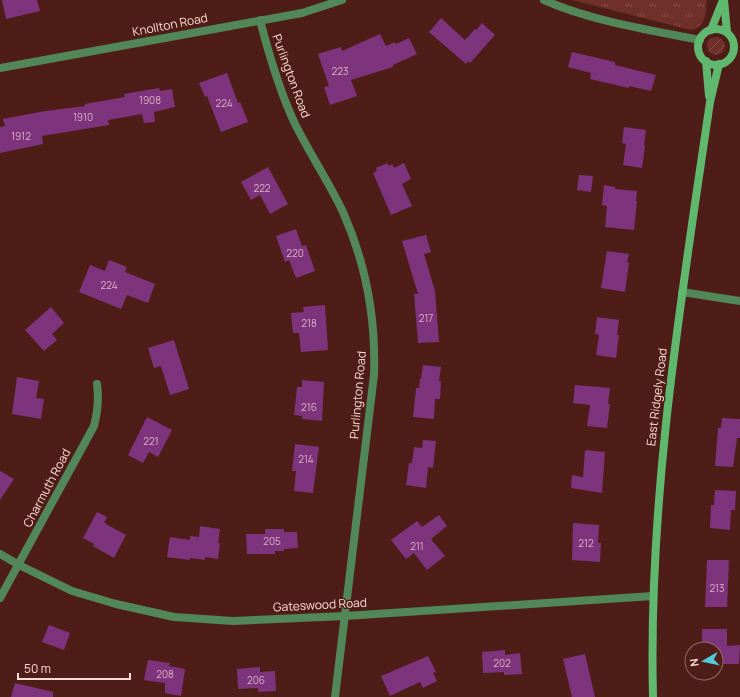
<svg xmlns="http://www.w3.org/2000/svg" width="740" height="697" font-family="Manrope,sans-serif">
<style>
.park{fill:url(#park-tufts)}
.garden{fill:url(#garden-furrows)}
.building{fill:#7e337d}
.lines{fill:none;stroke-linecap:round;stroke-linejoin:round}
.street{stroke:#518759;stroke-width:8}
.secondary{stroke:#5fb86e;stroke-width:8}
.labels{text-anchor:middle;stroke-width:3;stroke-linejoin:round;paint-order:stroke}
.number-label{font-size:10px;fill:#ddb1c0}
.street-label{font-size:12px;fill:#fddbd6;stroke:#4f1d18}
</style>
<defs>
<pattern id="park-tufts" width="24" height="20" patternUnits="userSpaceOnUse"><rect width="24" height="20" fill="#6f3029"/><path d="M3 7l-1-3M5 7V3M7 7l1-3M15 17l-1-3M17 17v-4M19 17l1-3" fill="none" stroke="#844d47"/></pattern>
<pattern id="garden-furrows" width="10" height="10" patternUnits="userSpaceOnUse"><rect width="10" height="10" fill="#6f3029"/><path d="M-1 1l2-2M0 10L10 0M9 11l2-2" fill="none" stroke="#844d47"/></pattern>
</defs>
<rect width="100%" height="100%" fill="#4f1d18"/>
<path class="park" d="M572 0H707C705 14 707 26 691 30Z"/>
<circle class="garden" cx="716" cy="46" r="9"/>
<g class="building">
<polygon points="2,0 37,0 40,11 6,19"/>
<polygon points="441,18 465,40 475,29 476,30 482,23 495,35 470,63 468,61 466,64 429,32"/>
<polygon points="380,34 386,46 395,42 396,44 409,38 417,54 393,65 393,67 351,80 357,96 330,105 324,87 329,86 318,54 341,47 342,51"/>
<polygon points="572,52 615,62 615,65 656,75 651,91 629,86 629,88 590,79 591,73 568,67"/>
<polygon points="227,73 238,103 240,102 248,122 221,132 207,96 205,97 199,83"/>
<polygon points="159,88 160,91 172,89 175,107 154,112 155,122 144,123 142,114 108,120 109,125 42,136 43,144 0,153 0,127 5,126 3,119 45,111 85,106 85,104 125,97 124,94"/>
<polygon points="624,127 646,130 644,145 645,146 642,168 623,165 626,144 622,143"/>
<polygon points="387,163 389,166 392,164 394,168 404,163 411,179 402,184 412,206 391,215 373,173 377,171 376,168"/>
<polygon points="268,167 288,204 270,214 260,195 251,200 241,182"/>
<polygon points="579,175 593,176 591,192 577,190"/>
<polygon points="604,185 615,187 615,189 637,191 636,201 637,201 634,230 605,227 607,206 602,205"/>
<polygon points="296,229 302,246 306,245 315,271 296,278 289,260 285,262 276,236"/>
<polygon points="426,235 431,252 424,254 435,291 439,342 418,343 414,294 418,294 402,241"/>
<polygon points="607,251 629,254 627,262 629,263 625,292 601,288"/>
<polygon points="109,260 127,267 125,272 155,284 148,303 127,295 121,309 79,292 90,265 105,271"/>
<polygon points="325,305 328,350 301,352 299,333 293,333 291,313 304,312 303,307"/>
<polygon points="51,307 64,323 52,334 57,340 44,351 25,330"/>
<polygon points="597,317 619,320 617,335 619,335 616,358 596,355 599,335 595,334"/>
<polygon points="174,340 189,389 170,395 161,366 154,368 148,348"/>
<polygon points="423,365 441,367 439,381 441,381 440,399 435,399 434,419 413,417 416,388 419,388 420,379 421,379"/>
<polygon points="17,377 39,381 36,398 44,399 41,419 12,414"/>
<polygon points="302,380 324,382 322,421 302,419 302,416 294,415 297,387 302,387"/>
<polygon points="575,385 610,388 608,404 610,404 607,428 587,426 590,405 573,403"/>
<polygon points="147,417 172,430 158,457 149,452 143,463 128,455"/>
<polygon points="722,418 740,419 740,438 737,438 733,467 715,466 718,428 721,428"/>
<polygon points="423,440 436,441 433,468 428,467 426,488 406,485 409,463 412,463 414,447 422,448"/>
<polygon points="295,444 319,447 313,493 294,491 296,471 292,471"/>
<polygon points="585,450 605,452 602,493 571,488 572,475 583,477"/>
<polygon points="0,471 14,479 0,500"/>
<polygon points="715,490 736,491 735,510 731,510 730,530 710,528 711,505 714,505"/>
<polygon points="97,512 107,517 104,522 106,523 106,524 126,535 114,558 93,546 94,544 83,538"/>
<polygon points="439,515 447,526 431,539 445,556 427,570 414,553 406,559 391,540 417,521 422,527"/>
<polygon points="573,523 599,525 598,543 601,543 600,562 572,560"/>
<polygon points="200,526 220,529 218,543 220,543 218,559 205,557 205,560 190,558 190,560 167,557 170,537 190,540 190,536 199,537"/>
<polygon points="265,529 284,529 284,532 297,532 298,548 284,549 284,551 275,551 275,554 247,554 246,534 265,534"/>
<polygon points="707,560 729,560 727,607 705,607"/>
<polygon points="49,625 70,633 64,650 42,642"/>
<polygon points="702,629 727,629 727,646 740,645 739,664 716,664 716,649 702,649"/>
<polygon points="505,650 505,655 520,653 522,674 504,675 504,672 483,673 482,652"/>
<polygon points="585,654 595,697 572,697 563,659"/>
<polygon points="428,656 436,672 433,673 437,681 423,688 420,682 390,696 381,676"/>
<polygon points="148,660 170,663 169,666 185,669 181,696 165,693 165,683 144,680"/>
<polygon points="260,667 260,672 275,671 276,691 258,692 258,688 238,689 237,669"/>
<polygon points="15,683 53,692 53,697 11,697"/>
</g>
<g class="lines">
<g class="street">
<path d="M544 0C591 21 650 30 700 40"/>
<path d="M260 20C269 55 279 90 295 124 310 154 329 182 343 212 366 264 376 318 374 375L335 697"/>
<polyline points="0,68 302,13 342,0"/>
<polyline points="682,292 740,301"/>
<polyline points="0,554 19,565 72,591 116,604 174,617 233,621 345,616 653,596"/>
<path d="M0 598 94 426C98 411 99 399 97 384"/>
</g>
<g class="secondary">
<polyline points="724,0 727,32"/>
<circle cx="716" cy="47" r="18"/>
<polyline points="711,30 723,0"/>
<polyline points="706,61 709,96"/>
<path d="M653 697C648 497 681 300 710 102L719 64"/>
</g>
</g>
<g class="labels">
<g class="number-label">
<text x="340" y="75">223</text>
<text x="150" y="104">1908</text>
<text x="224" y="107">224</text>
<text x="83" y="121">1910</text>
<text x="21" y="140">1912</text>
<text x="262" y="192">222</text>
<text x="295" y="257">220</text>
<text x="109" y="289">224</text>
<text x="426" y="322">217</text>
<text x="309" y="327">218</text>
<text x="309" y="411">216</text>
<text x="151" y="445">221</text>
<text x="306" y="463">214</text>
<text x="272" y="545">205</text>
<text x="586" y="547">212</text>
<text x="417" y="550">211</text>
<text x="717" y="592">213</text>
<text x="502" y="667">202</text>
<text x="165" y="678">208</text>
<text x="256" y="684">206</text>
</g>
<g class="street-label">
<text transform="translate(170 25) rotate(-11)" y="4">Knollton Road</text>
<text transform="translate(291 76) rotate(70)" y="4">Purlington Road</text>
<text transform="translate(358 395) rotate(-85)" y="4">Purlington Road</text>
<text transform="translate(657 397) rotate(-83)" y="4">East Ridgely Road</text>
<text transform="translate(47 488) rotate(-62)" y="4">Charmuth Road</text>
<text transform="translate(320 605) rotate(-3)" y="4">Gateswood Road</text>
</g>
</g>
<g transform="translate(704 661) rotate(261)"><circle r="19" fill="#4f1d18" stroke="#956964"/>
<path d="M0-3L7 15L0 10L-7 15Z" fill="#53cbdb"/>
<text y="-6" font-size="11" font-weight="bold" text-anchor="middle" fill="#fddbd6">N</text>
</g>
<path d="M18 673v6h112v-6" fill="none" stroke="#fddbd6" stroke-width="2"/>
<text x="24" y="673" font-size="12" fill="#fddbd6" stroke="#4f1d18" stroke-width="3" paint-order="stroke">50 m</text>
</svg>
